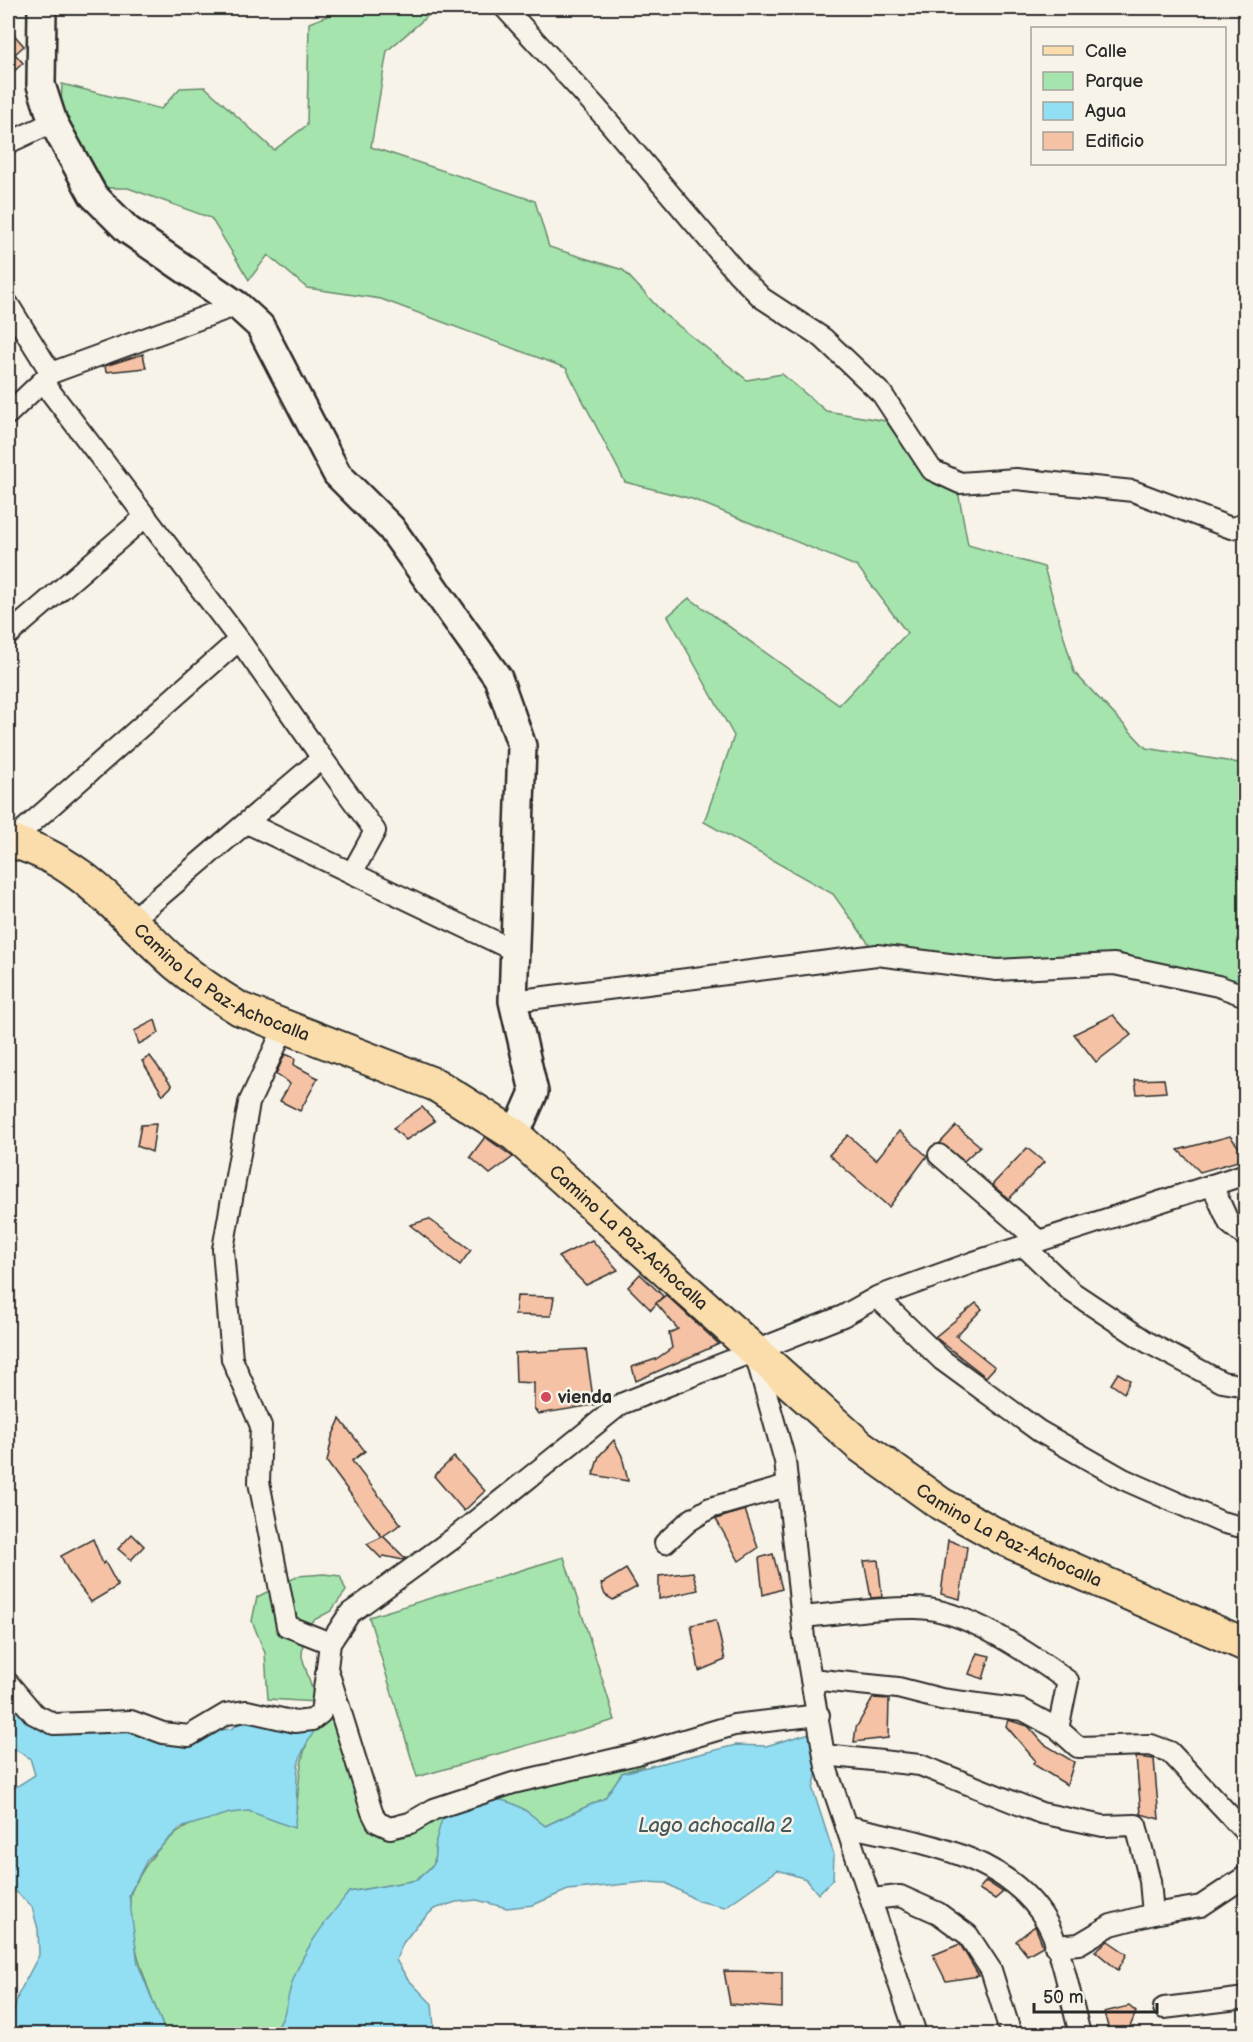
<svg xmlns="http://www.w3.org/2000/svg" width="1253" height="2042" font-family="'Balsamiq Sans',sans-serif">
<style>
.green{fill:#a5e5ad;stroke:#68886c;stroke-width:1.5}
.water{fill:#92dff3;stroke:#6997a3;stroke-width:1.5}
.building{fill:#f5c2a5;stroke:#2b2b2b;stroke-width:1.5}
.lines{fill:none;stroke-linecap:round;stroke-linejoin:round}
.street-casing{stroke:#2b2b2b;stroke-width:24}
.secondary-casing{stroke:#2b2b2b;stroke-width:32}
.primary-casing{stroke:#2b2b2b;stroke-width:36}
.street{stroke:#f7f3e8;stroke-width:20}
.secondary{stroke:#f7f3e8;stroke-width:27}
.primary{stroke:#faddab;stroke-width:32}
.poi-dot{fill:#d1495b;stroke:#f7f3e8;stroke-width:2}
.labels{text-anchor:middle;stroke-width:5;stroke-linejoin:round;paint-order:stroke}
.street-label{font-size:18px;fill:#2b2b2b;stroke:#f7f3e8}
.poi-label{font-size:18px;font-weight:bold;fill:#2b2b2b;stroke:#f7f3e8;text-anchor:start}
.water-label{font-size:20px;font-style:italic;fill:#45585d;stroke:#f7f3e8}
</style>
<rect width="100%" height="100%" fill="#f7f3e8"/>
<filter id="ink" filterUnits="userSpaceOnUse"><feTurbulence type="fractalNoise" baseFrequency=".0167" numOctaves="2"/><feDisplacementMap in="SourceGraphic" scale="12" xChannelSelector="R" yChannelSelector="G"/><feConvolveMatrix kernelMatrix="1 2 1 2 8 2 1 2 1" color-interpolation-filters="sRGB"/></filter>
<g filter="url(#ink)">
<g class="green">
<polygon points="348,8 437,8 387,51 371,147 535,201 549,247 623,270 665,315 747,380 782,374 826,411 886,421 923,475 958,491 968,545 1044,567 1074,672 1146,748 1245,764 1245,996 1114,964 997,970 877,955 833,894 704,822 734,736 668,616 689,598 839,705 907,633 858,567 692,499 625,482 566,368 381,299 307,288 268,255 249,280 211,218 128,188 107,188 61,106 62,84 161,109 180,88 205,87 274,150 307,125 309,23"/>
<polygon points="564,1557 615,1720 417,1777 369,1617"/>
<polygon points="324,1574 340,1576 346,1591 331,1611 312,1621 303,1639 302,1657 316,1702 268,1699 265,1653 252,1621 257,1597 298,1576"/>
<path d="M340 1713 377 1822 637 1754 643 1766 622 1773 605 1798 545 1826 522 1808 436 1840 434 1864 417 1880 349 1892 292 1983 284 2019 273 2034H166C149 1991 129 1946 130 1898 130 1891 136 1883 139 1877 161 1837 199 1810 247 1811 255 1811 283 1824 294 1827 302 1788 292 1726 340 1713Z"/>
</g>
<g class="water">
<path d="M8 1669H11L46 1717 129 1727 141 1713 185 1733 231 1729 257 1712 316 1728C310 1739 302 1749 299 1762 294 1783 299 1806 294 1828L249 1811 230 1813 180 1828 147 1860 129 1895 138 1964 166 2034H13L11 2022 18 1995 39 1955 38 1929 32 1907 8 1884V1792L35 1775 30 1758 12 1748 8 1742Z"/>
<path d="M810 1733 820 1757 813 1790 834 1855 833 1879 818 1894 806 1879 778 1870 725 1907 698 1901 666 1883 645 1882 568 1890 533 1905 507 1908 477 1900 456 1902 434 1909 417 1925 403 1943 396 1960 407 1978 432 2004 434 2028 430 2034H273C288 2014 285 2005 292 1983 303 1949 327 1920 349 1892L417 1880 434 1864 436 1840 442 1819C455 1813 492 1797 505 1801 521 1805 533 1816 545 1826L605 1798 622 1773 736 1745 766 1746Z"/>
</g>
<g class="building">
<polygon points="8,28 24,46 15,54 23,63 8,77"/>
<polygon points="143,354 146,368 106,372 105,366"/>
<polygon points="1113,1015 1131,1035 1096,1062 1074,1034"/>
<polygon points="155,1020 159,1033 139,1044 134,1031"/>
<polygon points="285,1054 295,1058 294,1065 318,1078 300,1111 280,1101 290,1084 276,1074"/>
<polygon points="150,1056 172,1086 163,1095 142,1061"/>
<polygon points="1164,1079 1166,1092 1137,1094 1135,1080"/>
<polygon points="422,1107 435,1121 406,1140 393,1128"/>
<polygon points="156,1124 152,1152 137,1146 141,1125"/>
<polygon points="956,1126 980,1146 964,1161 940,1143"/>
<polygon points="899,1131 927,1156 889,1207 829,1155 848,1135 876,1160"/>
<polygon points="1230,1136 1245,1155 1245,1159 1200,1172 1178,1150"/>
<polygon points="485,1137 513,1157 490,1174 470,1157"/>
<polygon points="1027,1148 1044,1162 1009,1199 992,1185"/>
<polygon points="429,1219 471,1250 460,1265 410,1225"/>
<polygon points="592,1240 618,1270 586,1285 558,1257"/>
<polygon points="640,1274 663,1296 651,1310 628,1287"/>
<polygon points="666,1295 719,1344 636,1381 632,1367 656,1359 672,1348 669,1333 678,1329 656,1303"/>
<polygon points="517,1296 554,1297 551,1316 515,1315"/>
<polygon points="976,1303 982,1309 956,1336 995,1367 986,1377 935,1337"/>
<polygon points="586,1349 594,1405 538,1414 534,1408 534,1383 516,1382 515,1353"/>
<polygon points="1118,1373 1130,1380 1124,1393 1111,1384"/>
<polygon points="340,1419 365,1451 352,1461 401,1524 383,1536 405,1558 403,1560 384,1556 381,1558 367,1544 382,1537 327,1462 332,1437"/>
<polygon points="614,1440 622,1456 628,1481 593,1475 599,1456"/>
<polygon points="454,1457 485,1491 464,1511 434,1476"/>
<polygon points="745,1510 758,1548 739,1561 716,1519"/>
<polygon points="132,1534 144,1546 131,1560 118,1549"/>
<polygon points="93,1539 103,1564 105,1562 118,1586 91,1602 70,1574 61,1556"/>
<polygon points="948,1540 967,1547 960,1599 941,1594"/>
<polygon points="773,1554 782,1589 763,1595 759,1558"/>
<polygon points="878,1560 882,1597 871,1598 864,1561"/>
<polygon points="626,1569 637,1587 613,1600 605,1595 601,1584"/>
<polygon points="693,1572 698,1590 659,1599 659,1576"/>
<polygon points="716,1620 725,1660 699,1671 691,1625"/>
<polygon points="977,1653 990,1656 983,1679 969,1674"/>
<polygon points="873,1698 889,1699 888,1738 854,1742 856,1728"/>
<polygon points="1008,1720 1028,1726 1044,1744 1074,1762 1067,1785 1033,1764 1035,1760 1006,1726"/>
<polygon points="1136,1757 1154,1759 1159,1819 1141,1814"/>
<polygon points="986,1881 1003,1892 995,1899 979,1889"/>
<polygon points="1035,1926 1043,1946 1027,1955 1016,1941"/>
<polygon points="1108,1941 1127,1954 1118,1970 1095,1951"/>
<polygon points="960,1944 979,1976 946,1981 933,1955"/>
<polygon points="724,1971 782,1972 782,2008 730,2004"/>
<polygon points="1129,2006 1136,2012 1127,2034 1110,2034 1104,2012"/>
</g>
<g class="lines">
<g class="street-casing">
<g id="street">
<polyline points="505,8 596,107 738,274 762,298 823,338 882,394 932,470 960,483 1016,479 1133,491 1231,528 1246,524"/>
<polyline points="8,143 53,122"/>
<polyline points="8,304 51,373 43,381 46,386 235,634 322,758 132,920"/>
<polyline points="8,414 51,373 237,305"/>
<polyline points="8,635 146,516"/>
<polyline points="322,758 375,831 352,873"/>
<polyline points="247,823 515,951"/>
<polyline points="10,842 239,640"/>
<polyline points="513,1001 877,955 997,970 1114,964 1218,986 1246,996"/>
<polyline points="285,1026 249,1103 223,1249 232,1359 261,1426 259,1482 287,1626 330,1643"/>
<polyline points="939,1155 1039,1241"/>
<polyline points="1212,1185 1229,1223 1246,1237"/>
<polyline points="1024,1246 1072,1292 1147,1342 1222,1382 1246,1386"/>
<polyline points="877,1297 942,1360 1039,1431 1123,1479 1221,1522 1246,1528"/>
<polyline points="755,1353 785,1461 804,1638 826,1767 916,2034"/>
<polyline points="665,1543 689,1521 710,1508 787,1486"/>
<path d="M802 1617C839 1614 878 1607 916 1608 964 1608 1030 1654 1068 1681L1058 1729"/>
<polyline points="811,1679 898,1688 941,1699 1023,1710 1058,1729 1078,1747 1151,1745 1170,1752 1246,1833"/>
<polyline points="8,1683 34,1714 54,1724 131,1721 163,1733 189,1736 226,1714 247,1711 295,1722 312,1720 321,1713 326,1674"/>
<polyline points="819,1715 734,1725 637,1754 513,1783 434,1809 410,1823 390,1828 377,1822 372,1812 327,1668 330,1643 350,1613 360,1606 454,1538 621,1404 843,1316 877,1297 974,1262 1246,1174"/>
<polyline points="824,1755 920,1765 1041,1813 1103,1826 1136,1825 1150,1881 1153,1914 1111,1925 1079,1944 1055,1946"/>
<path d="M846 1826C917 1842 1006 1853 1046 1921 1061 1945 1072 2005 1080 2034"/>
<polyline points="871,1899 900,1896 938,1913 968,1935 991,1970 1011,2034"/>
<polyline points="1153,1914 1201,1906 1246,1876"/>
<polyline points="1164,2008 1246,1998"/>
</g>
</g>
<g class="secondary-casing">
<polyline id="secondary" points="42,8 41,85 53,122 93,195 128,230 237,305 260,326 337,474 391,528 498,678 522,746 513,1001 534,1092 515,1135"/>
</g>
<g class="primary-casing">
<g id="primary">
<path id="s1" d="M8 841C80 857 124 918 176 964 196 981 217 995 240 1009L436 1085 515 1135 859 1445 941 1504 1006 1540 1246 1645"/>
</g>
</g>
<use href="#street" class="street"/>
<use href="#secondary" class="secondary"/>
<use href="#primary" class="primary"/>
</g>
</g>
<circle class="poi-dot" cx="546" cy="1397" r="6"/>
<g class="labels">
<g class="street-label">
<text dy="6" stroke="none"><textPath href="#s1" startOffset="260">Camino La Paz-Achocalla</textPath></text>
<text dy="6" stroke="none"><textPath href="#s1" startOffset="746">Camino La Paz-Achocalla</textPath></text>
<text dy="6" stroke="none"><textPath href="#s1" startOffset="1232">Camino La Paz-Achocalla</textPath></text>
</g>
<g class="poi-label">
<text x="558" y="1403">vienda</text>
</g>
<g class="water-label">
<text x="715" y="1832">Lago achocalla 2</text>
</g>
</g>
<rect width="1253" height="2042" fill="none" stroke="#f7f3e8" stroke-width="30"/>
<rect x="15" y="15" width="1223" height="2012" fill="none" stroke="#2b2b2b" stroke-width="2" filter="url(#ink)"/>
<rect x="1031" y="27" width="195" height="138" fill="#f7f3e8" stroke="#a5a39c" stroke-width="1.5"/>
<rect x="1043" y="46" width="30" height="9" fill="#faddab" stroke="#a5a39c" stroke-width="1.5"/>
<text x="1085" y="57" font-size="18" fill="#2b2b2b">Calle</text>
<rect x="1043" y="72" width="30" height="18" fill="#a5e5ad" stroke="#a5a39c" stroke-width="1.5"/>
<text x="1085" y="87" font-size="18" fill="#2b2b2b">Parque</text>
<rect x="1043" y="102" width="30" height="18" fill="#92dff3" stroke="#a5a39c" stroke-width="1.5"/>
<text x="1085" y="117" font-size="18" fill="#2b2b2b">Agua</text>
<rect x="1043" y="132" width="30" height="18" fill="#f5c2a5" stroke="#a5a39c" stroke-width="1.5"/>
<text x="1085" y="147" font-size="18" fill="#2b2b2b">Edificio</text>
<path d="M1034 2003v9h123v-9" fill="none" stroke="#2b2b2b" stroke-width="3"/>
<text x="1043" y="2003" font-size="18" fill="#2b2b2b" stroke="#f7f3e8" stroke-width="4.5" paint-order="stroke">50 m</text>
</svg>
